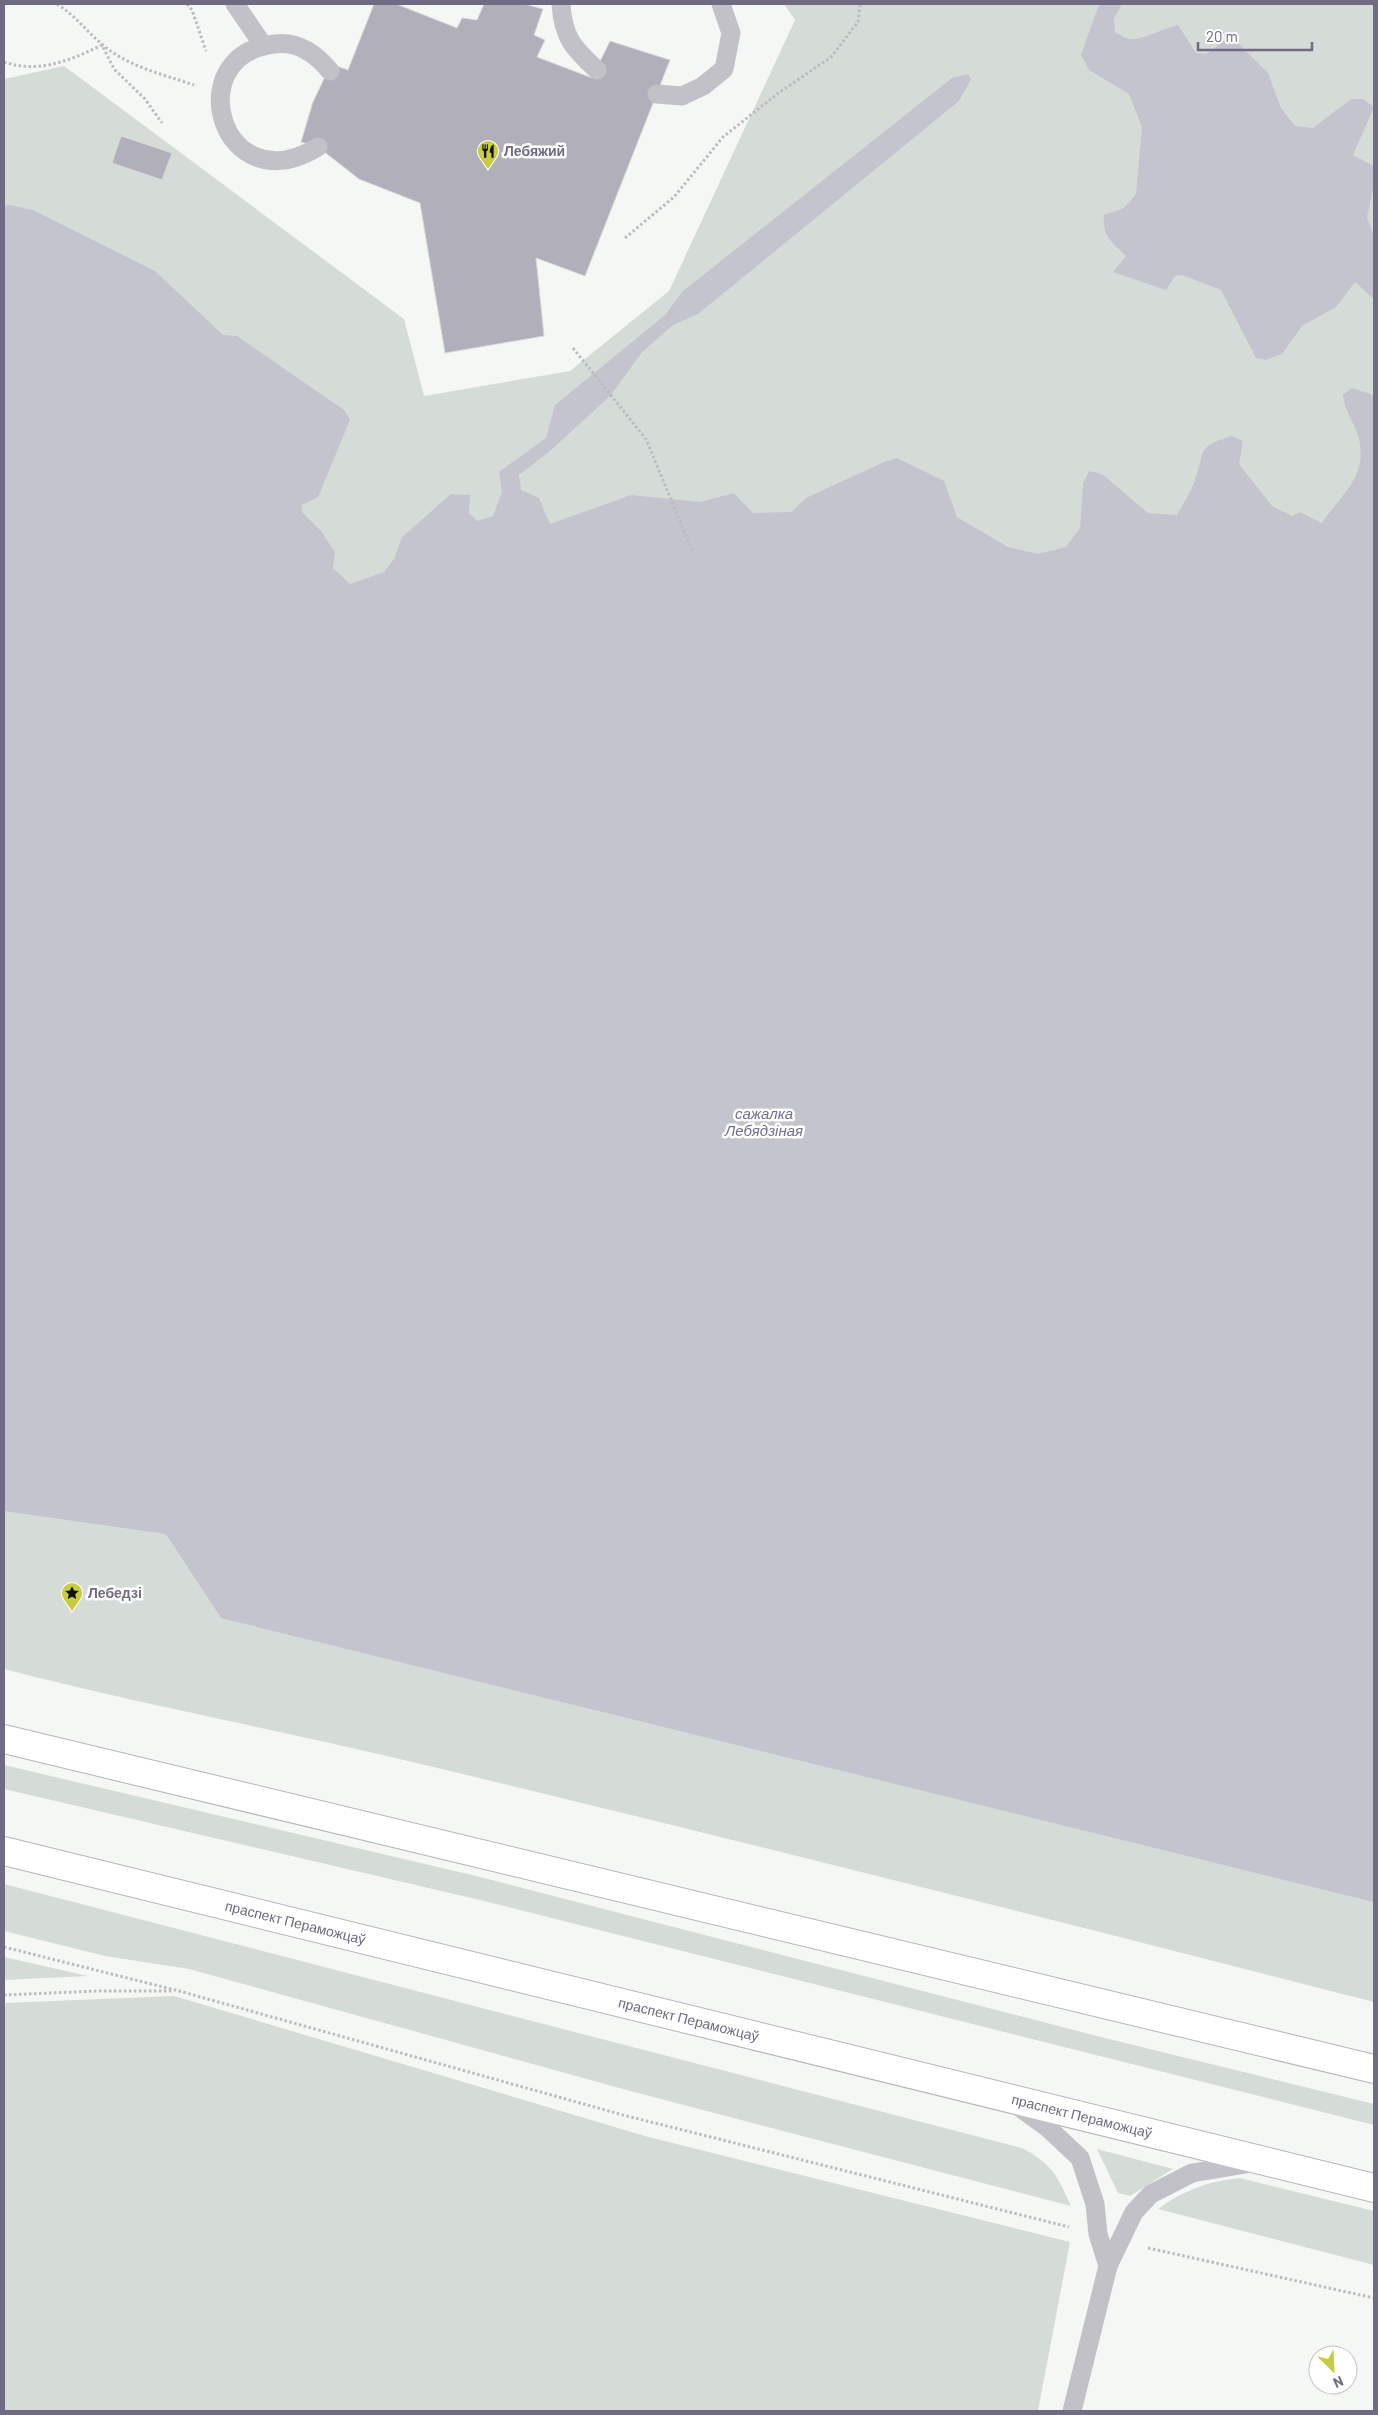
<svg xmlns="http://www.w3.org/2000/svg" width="1378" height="2415" font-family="Barlow,sans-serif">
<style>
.green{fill:#d5dcd8}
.water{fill:#c4c4ce}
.building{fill:#b1afb9;stroke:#d8d9d7}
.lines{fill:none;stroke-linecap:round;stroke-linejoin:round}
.primary-casing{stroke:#b7b5bc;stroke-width:30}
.path{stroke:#bcbbc0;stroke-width:3;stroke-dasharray:2.5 2.5;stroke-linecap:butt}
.service{stroke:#c3c1c8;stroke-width:19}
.primary{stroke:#fff;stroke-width:28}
.labels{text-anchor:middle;stroke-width:5;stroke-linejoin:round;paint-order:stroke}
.poi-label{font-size:14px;font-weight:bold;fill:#706a82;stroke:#fff;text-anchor:start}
.street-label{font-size:14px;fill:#706a82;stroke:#fff}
.water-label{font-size:15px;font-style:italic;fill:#72708b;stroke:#fff}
</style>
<rect width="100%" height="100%" fill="#f5f7f5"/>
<g class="green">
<path d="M784 4H1374V2002C1058 1921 742 1841 425 1765 285 1731 143 1705 4 1669V79L64 66 404 319 424 396 570 371 669 291 795 20Z"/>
<polygon points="4,1765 476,1876 1101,2037 1374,2104 1374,2125 480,1900 4,1789"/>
<path d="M4 1884 1022 2148C1053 2165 1057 2175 1071 2206L634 2092 189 1969 105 1956 4 1931Z"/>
<polygon points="4,1957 88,1976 4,1980"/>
<polygon points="174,1996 645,2136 1070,2242 1038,2411 4,2411 4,2003"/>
<polygon points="1097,2149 1173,2169 1130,2196 1118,2193"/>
<path d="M1240 2178 1374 2211V2265L1158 2209C1184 2190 1209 2181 1240 2178Z"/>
</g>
<g class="water">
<path d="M1102 4H1122L1114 19 1115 32C1119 34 1126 39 1130 39 1143 40 1164 28 1178 25L1196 53 1206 54 1225 40 1238 43 1268 73 1281 108 1295 126 1313 128 1351 99H1363L1374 107 1353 155 1374 166V185L1367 217 1374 237V299L1355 282 1336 307 1302 326 1282 354 1266 360 1256 358 1221 290 1182 275 1175 276 1166 290 1113 272 1126 256C1112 242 1102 237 1104 215L1124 208 1136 194 1142 127 1129 94 1089 70 1081 55 1098 7Z"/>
<path d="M968 74 971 79 959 101 698 314 673 325 643 351 610 396 550 451 519 475 521 490 539 498 550 524 631 495 700 502 734 493 753 513 791 512 806 498 884 462 897 458 944 481 957 517 1008 547 1038 554 1066 547 1080 528 1083 484 1089 471 1102 474 1148 513 1177 515C1183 504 1191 492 1195 480 1206 449 1196 447 1232 436L1243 441 1239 464 1272 506 1292 516 1300 512 1322 523C1340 495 1368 478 1359 439 1355 423 1344 411 1343 395L1352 388 1371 394 1374 398V1902L221 1618 166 1534 4 1511V206L10 205 33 210 155 271 223 335 237 336 344 410 350 420 318 497 302 505V512L321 531 335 552 333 568 350 584 384 572 394 559 402 537 451 494 470 495 469 513 477 521 493 516 502 492 499 472 546 438 555 405 665 315 683 291 952 78Z"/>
</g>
<g class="building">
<polygon points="374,4 396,4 457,28 462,18 477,20 484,4 524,4 543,9 534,35 545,40 537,57 592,78 610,41 670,60 585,276 536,258 544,336 445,353 420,203 359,179 318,147 301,142 313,102 331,64 348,70"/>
<polygon points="121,136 172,153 162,180 112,163"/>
</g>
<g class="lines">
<g class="primary-casing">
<g id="primary">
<polyline points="4,1739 1374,2069"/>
<path id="s1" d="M4 1851 1374 2188"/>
</g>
</g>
<g class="path">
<path d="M57 4C76 16 86 31 103 45 129 67 162 74 194 85"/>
<polyline points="187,4 192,10 206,51"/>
<path d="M4 62C39 74 71 60 102 45L114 69 145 99 162 123"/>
<polyline points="625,238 674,197 723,137 777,94 831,57 858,22 860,4"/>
<polyline points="573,348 646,439 693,553"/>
<polyline points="4,1947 179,1991 623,2115 1069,2227"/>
<polyline points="4,1995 97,1991 173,1991"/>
<polyline points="1148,2248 1374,2298"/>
</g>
<g class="service">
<polyline points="235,4 263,45"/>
<path d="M561 4C563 37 573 48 597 70"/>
<polyline points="657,94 682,96 703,86 724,69 731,33 721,4"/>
<path d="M318 147C221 206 178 54 275 44 298 41 316 54 330 71"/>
<polyline points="1015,2104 1048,2128 1080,2158 1095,2204 1098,2234 1108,2266"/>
<polyline points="1072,2411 1108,2266 1134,2212 1151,2194 1192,2173 1252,2163"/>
</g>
<use href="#primary" class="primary"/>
</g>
<defs>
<g id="restaurant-pin" transform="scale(1.125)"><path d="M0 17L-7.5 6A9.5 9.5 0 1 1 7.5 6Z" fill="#c8cd3f" stroke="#fff"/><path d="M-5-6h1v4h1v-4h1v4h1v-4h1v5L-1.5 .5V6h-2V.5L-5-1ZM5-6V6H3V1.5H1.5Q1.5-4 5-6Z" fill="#111"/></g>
<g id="sight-pin" transform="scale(1.125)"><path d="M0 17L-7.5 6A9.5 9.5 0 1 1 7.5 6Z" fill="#c8cd3f" stroke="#fff"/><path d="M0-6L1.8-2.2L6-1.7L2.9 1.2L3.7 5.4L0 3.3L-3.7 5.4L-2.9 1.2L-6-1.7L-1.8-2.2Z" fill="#111"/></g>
</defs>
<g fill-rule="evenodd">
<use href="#restaurant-pin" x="488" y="151"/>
<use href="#sight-pin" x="72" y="1593"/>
</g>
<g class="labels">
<g class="poi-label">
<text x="504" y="156">Лебяжий</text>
<text x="88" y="1598">Лебедзі</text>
</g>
<g class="street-label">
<text dy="5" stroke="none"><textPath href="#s1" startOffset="300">праспект Пераможцаў</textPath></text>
<text dy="5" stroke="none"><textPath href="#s1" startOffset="705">праспект Пераможцаў</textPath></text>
<text dy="5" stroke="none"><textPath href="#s1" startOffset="1110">праспект Пераможцаў</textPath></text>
</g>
<g class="water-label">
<text x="764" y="1119">сажалка<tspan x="764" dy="17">Лебядзіная</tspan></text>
</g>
</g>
<rect width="1378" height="2415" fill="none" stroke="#706a82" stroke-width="10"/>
<g transform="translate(1333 2370) rotate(156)"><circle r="24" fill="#ffffff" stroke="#c6c3cd"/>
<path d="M0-4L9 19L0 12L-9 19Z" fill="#c8cd3f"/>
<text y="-8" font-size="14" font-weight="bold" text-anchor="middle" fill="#706a82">N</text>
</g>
<path d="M1198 42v8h114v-8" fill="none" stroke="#706a82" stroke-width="2.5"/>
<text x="1206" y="42" font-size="15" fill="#706a82" stroke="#ffffff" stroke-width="4" paint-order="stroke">20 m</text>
</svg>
